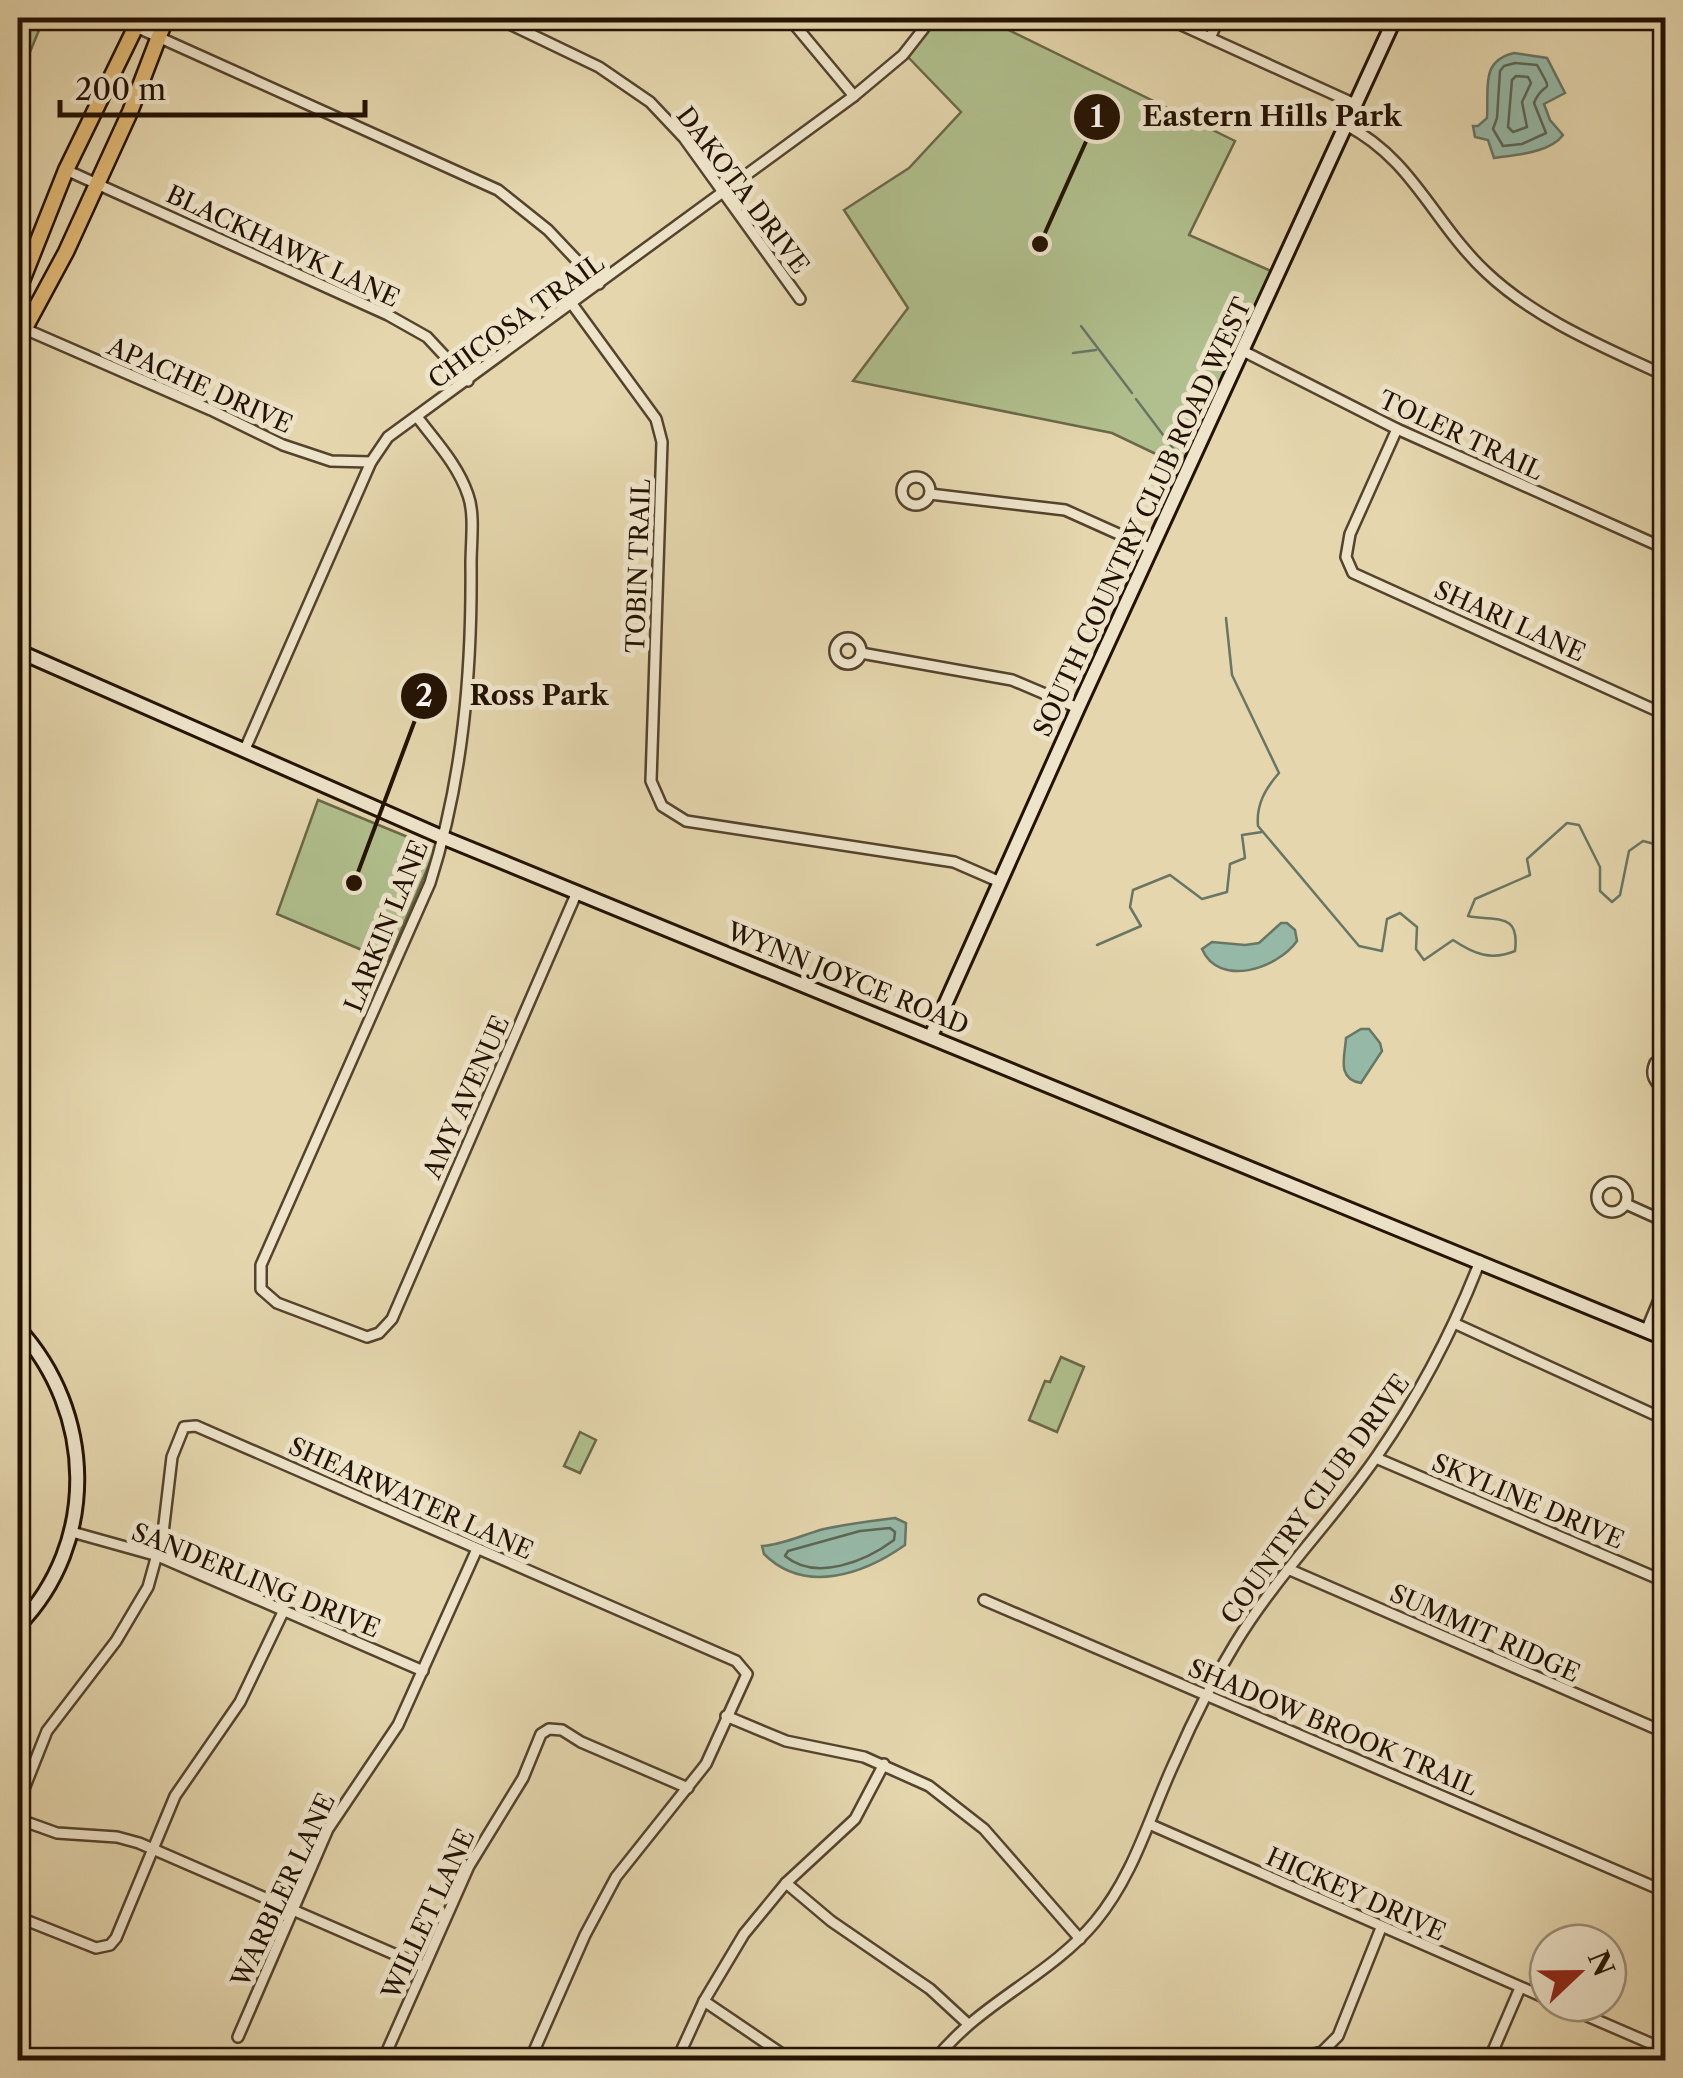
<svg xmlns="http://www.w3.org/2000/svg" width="1683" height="2078" font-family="'Libre Caslon Text',serif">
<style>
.green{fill:#b0bf8d;stroke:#6a6848;stroke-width:2.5}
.water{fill:#96b9a7;stroke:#687665;stroke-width:2.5}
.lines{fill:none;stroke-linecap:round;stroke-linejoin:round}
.shore{stroke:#5c6654;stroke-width:2.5}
.stream{stroke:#687665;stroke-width:2.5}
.street-casing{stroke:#54432d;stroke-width:14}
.secondary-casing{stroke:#231202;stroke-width:18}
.primary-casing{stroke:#231202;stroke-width:19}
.street{stroke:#eee4ca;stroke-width:9}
.secondary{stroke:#eee4ca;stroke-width:12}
.primary{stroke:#e2bb76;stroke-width:14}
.labels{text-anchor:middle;stroke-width:10;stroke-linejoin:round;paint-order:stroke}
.street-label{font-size:25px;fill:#231202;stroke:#eee4ca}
.leader{fill:none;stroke:#231202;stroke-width:4}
.callout-dot{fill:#231202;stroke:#eee4ca;stroke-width:4}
.mark-label{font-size:30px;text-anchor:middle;font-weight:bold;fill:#fff}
.callout-label{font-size:28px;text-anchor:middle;font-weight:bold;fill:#231202;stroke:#eee4ca;stroke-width:10;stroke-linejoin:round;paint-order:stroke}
</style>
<rect width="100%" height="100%" fill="#e5d6ad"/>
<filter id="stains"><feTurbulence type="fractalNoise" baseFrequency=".002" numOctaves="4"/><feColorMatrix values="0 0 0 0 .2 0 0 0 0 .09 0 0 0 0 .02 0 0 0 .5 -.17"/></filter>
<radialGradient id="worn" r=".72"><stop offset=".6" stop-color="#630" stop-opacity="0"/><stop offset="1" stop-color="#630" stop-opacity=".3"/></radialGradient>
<g class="green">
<polygon points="18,18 44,18 18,81"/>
<polygon points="939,18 984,18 1235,141 1189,235 1271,271 1181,466 1112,433 853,381 908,308 844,210 909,168 961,112 907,56"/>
<polygon points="318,800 432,847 434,853 388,961 277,914"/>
<polygon points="1061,1357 1084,1367 1057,1432 1029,1420 1045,1381 1050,1382"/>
<polygon points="580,1432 596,1440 580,1473 564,1466"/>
</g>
<g class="water">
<path d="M1514 53 1547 58 1565 93 1544 104 1550 120 1563 135C1550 153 1515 155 1494 158L1488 140 1475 137 1473 126H1478L1487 118C1489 88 1480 61 1514 53Z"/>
<path d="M1281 923H1287L1295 930 1297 941C1277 969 1219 988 1202 949L1212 942 1245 945 1259 943Z"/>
<path d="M1361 1029H1369L1380 1043 1382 1051 1361 1083C1336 1079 1345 1056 1346 1038Z"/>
<path d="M895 1518 906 1523 905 1545C864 1574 805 1595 764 1554L762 1546C783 1545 804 1534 824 1529 848 1524 870 1521 895 1518Z"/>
</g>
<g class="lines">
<g class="shore">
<path d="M1515 63 1537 65C1556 98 1544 78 1534 103L1546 133 1522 144 1503 146 1493 129 1497 118 1500 71 1504 66Z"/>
<polygon points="1516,76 1528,77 1531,83 1522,102 1527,127 1513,132 1508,127 1512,80"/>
<path d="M890 1528 895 1532 894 1540C866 1561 816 1582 785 1556L788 1551 860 1531Z"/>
</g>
<g class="stream">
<polyline points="1081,326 1132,393"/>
<polyline points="1073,353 1096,350"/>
<polyline points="1136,399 1176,452"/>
<path d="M1226 618 1232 675 1279 773C1265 789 1256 805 1258 826L1359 946 1382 951 1387 919 1400 913 1417 927 1416 949 1424 960 1453 940C1474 954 1491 961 1515 951 1520 911 1496 922 1468 916L1475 899 1530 875 1527 859 1567 823 1579 825 1600 867V891L1612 902 1620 895 1629 851 1643 841 1666 847"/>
<polyline points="1097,945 1141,926 1130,907 1133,890 1170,875 1202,899 1227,892 1230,864 1245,858 1242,835 1262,832"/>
</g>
<g class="street-casing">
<g id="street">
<polyline points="497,18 599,67 650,102 684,138 800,299"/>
<polyline points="789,18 854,96"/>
<polyline points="1166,18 1355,104"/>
<polyline points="136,27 498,190 548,230 599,284"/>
<polyline points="1210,38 1219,18"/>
<path d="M1346 125C1413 159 1434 224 1487 273 1537 320 1604 347 1666 376"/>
<polyline points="66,170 388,315 427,337 468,381"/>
<polyline points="572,304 656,419 662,442 651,781 662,806 686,821 954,862 1000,882"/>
<polyline points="18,326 211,410 283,445 331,461 371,462"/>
<polyline points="1243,351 1397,429 1666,549"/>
<path d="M418 418C436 442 458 465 468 495 475 514 471 542 471 564 472 672 463 779 430 883L261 1265V1289L277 1303 367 1337 379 1333 392 1319 577 892"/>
<polyline points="1397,429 1350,534 1346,557 1353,573 1666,715"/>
<circle cx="916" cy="491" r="14"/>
<polyline points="930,494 1065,510 1152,549"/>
<circle cx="848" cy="651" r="13"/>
<polyline points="861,653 1012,680 1078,708"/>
<polyline points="245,749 371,462 388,437 854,96 903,55 932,18"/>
<path d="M1666 1056 1655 1063C1650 1074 1654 1084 1666 1088"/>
<circle cx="1612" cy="1197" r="15"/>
<polyline points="1626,1204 1666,1222"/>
<polyline points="1456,1324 1666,1420"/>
<polyline points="1646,1331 1666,1283"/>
<polyline points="1376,1458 1666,1582"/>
<polyline points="72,1532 158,1556 423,1671"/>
<polyline points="1288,1569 1666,1733"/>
<polyline points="984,1600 1666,1892"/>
<polyline points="726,1716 786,1741 864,1757 929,1786 984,1829 1080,1939"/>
<polyline points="18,1804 47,1731 116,1641 148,1587 163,1533 172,1457 184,1427 196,1426 736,1661 747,1674 706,1764 616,1877 585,1935 530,2060"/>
<polyline points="18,1819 57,1833 117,1837 139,1843 424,1967"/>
<polyline points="1149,1824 1548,1999"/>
<polyline points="786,1883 831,1921 930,1989 968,2024"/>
<polyline points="18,1917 96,1948 110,1945 116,1938 175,1796 240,1702 284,1610"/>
<polyline points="704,2001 791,2060"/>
<polyline points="1557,2003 1666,2050"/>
<polyline points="238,2037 328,1829 398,1725 477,1549"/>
<polyline points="1296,2058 1322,2052 1338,2036 1381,1928"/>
<polyline points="383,2060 469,1866 523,1778 541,1734 549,1729 562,1730 581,1742 688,1788"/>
<polyline points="677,2060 704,2001 744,1934 786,1883 855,1819 884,1764"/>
<path d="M935 2060C979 2003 1049 1977 1095 1922 1135 1874 1150 1814 1176 1759 1193 1720 1213 1680 1235 1644 1276 1576 1333 1520 1377 1456 1420 1394 1453 1331 1480 1261"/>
<polyline points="1489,2060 1520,1988"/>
</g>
</g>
<g class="secondary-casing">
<g id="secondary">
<polyline points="18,651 444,838 1666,1339"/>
<polyline points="931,1036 1078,708 1395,18"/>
<path d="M18 1328C95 1412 99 1543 18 1626"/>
</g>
</g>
<g class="primary-casing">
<g id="primary">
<polyline points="18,291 66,170 140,18"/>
<polyline points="18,341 66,252 130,112 166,18"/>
</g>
</g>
<use href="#street" class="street"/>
<use href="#secondary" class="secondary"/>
<use href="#primary" class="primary"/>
</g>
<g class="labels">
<g class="street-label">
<text transform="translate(743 190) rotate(53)" y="9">DAKOTA DRIVE</text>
<text transform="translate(283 246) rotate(25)" y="9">BLACKHAWK LANE</text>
<text transform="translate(516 321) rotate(-36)" y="9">CHICOSA TRAIL</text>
<text transform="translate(200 385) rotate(24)" y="9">APACHE DRIVE</text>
<text transform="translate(1461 435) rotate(25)" y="9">TOLER TRAIL</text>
<text transform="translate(1142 517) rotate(-65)" y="9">SOUTH COUNTRY CLUB ROAD WEST</text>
<text transform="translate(638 566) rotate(-88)" y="9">TOBIN TRAIL</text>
<text transform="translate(1510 621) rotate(24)" y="9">SHARI LANE</text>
<text transform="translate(386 926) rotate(-68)" y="9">LARKIN LANE</text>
<text transform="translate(848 978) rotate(22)" y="9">WYNN JOYCE ROAD</text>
<text transform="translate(466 1097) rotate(-66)" y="9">AMY AVENUE</text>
<text transform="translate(411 1498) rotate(24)" y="9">SHEARWATER LANE</text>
<text transform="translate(1315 1499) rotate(-54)" y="9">COUNTRY CLUB DRIVE</text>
<text transform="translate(1528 1501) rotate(23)" y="9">SKYLINE DRIVE</text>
<text transform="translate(256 1580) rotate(22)" y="9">SANDERLING DRIVE</text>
<text transform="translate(1485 1633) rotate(24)" y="9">SUMMIT RIDGE</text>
<text transform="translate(1333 1727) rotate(23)" y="9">SHADOW BROOK TRAIL</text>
<text transform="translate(283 1890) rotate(-65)" y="9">WARBLER LANE</text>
<text transform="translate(1356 1894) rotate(24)" y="9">HICKEY DRIVE</text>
<text transform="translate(428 1914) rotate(-65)" y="9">WILLET LANE</text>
</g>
</g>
<path class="leader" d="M1040 244L1097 117M354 883L424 696"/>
<g class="callout-dot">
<circle cx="1040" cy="244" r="10"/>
<circle cx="354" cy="883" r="10"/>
<circle cx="1097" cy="117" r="25"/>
<circle cx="424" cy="696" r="25"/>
</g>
<g class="mark-label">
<text x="1097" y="127">1</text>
<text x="424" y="706">2</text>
</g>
<g class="callout-label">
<text x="1272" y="126">Eastern Hills Park</text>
<text x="539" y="705">Ross Park</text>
</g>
<rect width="1683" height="2078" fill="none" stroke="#e5d6ad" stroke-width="60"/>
<rect x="20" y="20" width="1643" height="2038" fill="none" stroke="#231202" stroke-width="5"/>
<rect x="30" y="30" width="1623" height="2018" fill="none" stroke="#231202" stroke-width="2.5"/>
<g transform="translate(1578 1973) rotate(68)"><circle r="48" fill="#eee4ca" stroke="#9d907a" stroke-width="2.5"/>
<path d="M0-8L18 38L0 25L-18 38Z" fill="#8f2418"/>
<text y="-15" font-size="28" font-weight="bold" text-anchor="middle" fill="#231202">N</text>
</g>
<path d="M60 100v15h305v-15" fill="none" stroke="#231202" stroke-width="5"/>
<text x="75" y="100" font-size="30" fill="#231202" stroke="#eee4ca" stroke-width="8" paint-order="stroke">200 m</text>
<rect width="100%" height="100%" filter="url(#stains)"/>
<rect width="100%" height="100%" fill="url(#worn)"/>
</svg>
